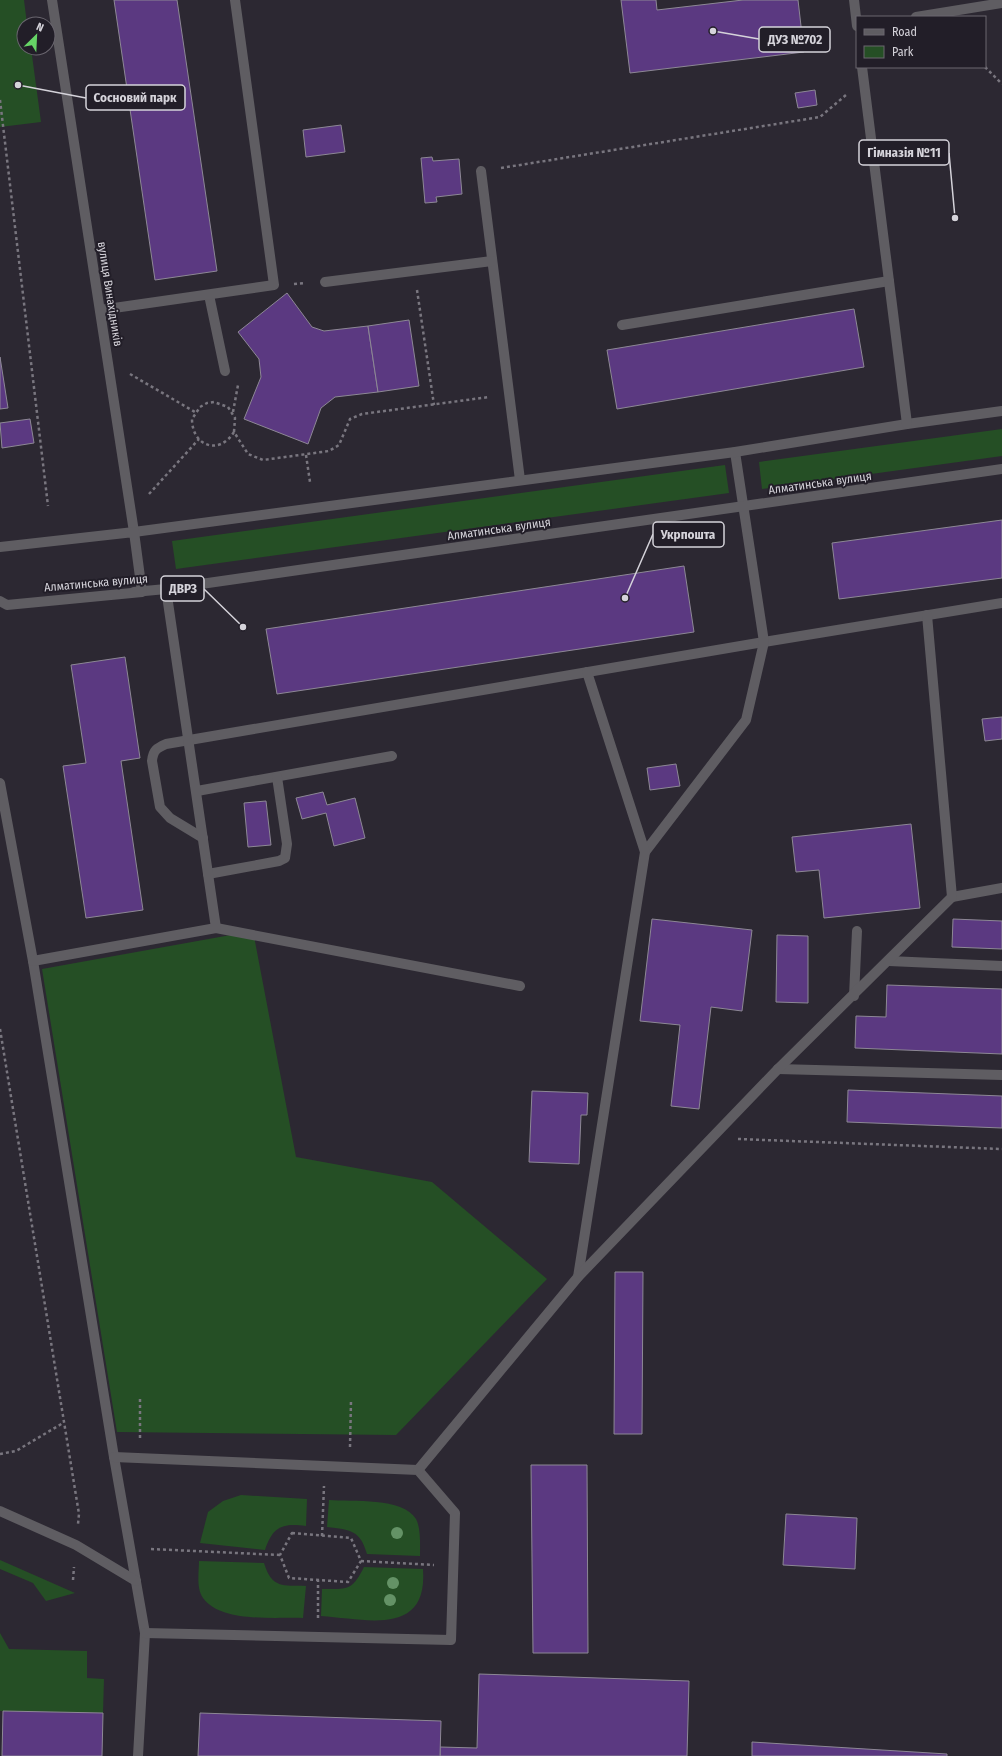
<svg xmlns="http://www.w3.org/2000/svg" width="1002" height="1756" font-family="'Fira Sans Condensed',sans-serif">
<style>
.green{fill:#254f25}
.building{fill:#5b3981;stroke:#8d8895}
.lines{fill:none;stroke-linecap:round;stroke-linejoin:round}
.path{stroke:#79767f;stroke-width:2.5;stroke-dasharray:3 3;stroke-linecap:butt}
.service{stroke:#5f5d62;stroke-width:10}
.minor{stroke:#5f5d62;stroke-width:10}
.tertiary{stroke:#5f5d62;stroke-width:10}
.tree{fill:#649266}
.labels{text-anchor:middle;stroke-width:4;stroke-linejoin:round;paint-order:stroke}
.street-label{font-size:12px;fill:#d5d3da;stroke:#221e28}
.leader{fill:none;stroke:#d5d3da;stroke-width:1.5}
.callout-dot{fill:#d5d3da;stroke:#221e28;stroke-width:1.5}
.callout{fill:#221e28;stroke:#d5d3da;stroke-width:1.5}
.callout-label{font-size:13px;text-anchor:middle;font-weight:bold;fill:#d5d3da}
</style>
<rect width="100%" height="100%" fill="#2c2832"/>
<g class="green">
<polygon points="0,0 24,0 27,24 24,24 24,48 31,48 41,122 0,127"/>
<polygon points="1002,429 1002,456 762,489 759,462"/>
<polygon points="725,465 729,493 176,569 172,541"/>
<polygon points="253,931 296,1157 432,1182 547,1279 396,1435 117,1432 42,969"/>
<path d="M241 1495 307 1499 306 1526C283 1523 273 1526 265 1550L200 1543 208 1512 223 1501Z"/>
<path d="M329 1500C352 1502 403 1497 416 1519 421 1528 420 1546 420 1556L367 1554C360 1530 351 1530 327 1527Z"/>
<polygon points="0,1560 75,1593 46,1601 33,1583 0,1569"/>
<path d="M199 1561 264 1563C272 1589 283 1585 306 1586L303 1618C275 1617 221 1623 203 1598 196 1588 199 1572 199 1561Z"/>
<path d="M364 1567 423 1569C428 1637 366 1619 321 1616L322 1589C348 1589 352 1591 364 1567Z"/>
<polygon points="0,1633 9,1649 87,1651 87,1678 104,1679 103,1713 0,1711"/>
</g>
<g class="building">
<polygon points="114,0 177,0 217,271 155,280"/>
<polygon points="621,0 656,0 657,10 743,0 798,0 804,52 630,73"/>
<polygon points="815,90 817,105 798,108 795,93"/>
<polygon points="341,125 345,152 306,157 303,130"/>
<polygon points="432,157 433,161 459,159 462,194 436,197 437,202 425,203 421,158"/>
<polygon points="287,293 312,327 324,331 368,326 378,392 335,397 321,408 308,444 244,419 261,377 259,359 238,332"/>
<polygon points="854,309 864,367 617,409 607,350"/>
<polygon points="409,320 419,386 378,392 368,326"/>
<polygon points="0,357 8,408 0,409"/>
<polygon points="30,419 34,443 2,448 0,423"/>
<polygon points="1002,520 1002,578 839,599 832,543"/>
<polygon points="684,566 694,632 277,694 266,629"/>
<polygon points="125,657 140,758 121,761 143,910 86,918 63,766 86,763 71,665"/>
<polygon points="1002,717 1002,739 985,741 982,719"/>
<polygon points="676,764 680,786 650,790 647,768"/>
<polygon points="323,792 327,805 355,798 365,838 334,846 326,813 302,819 296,798"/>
<polygon points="266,801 271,845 248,847 244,803"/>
<polygon points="911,824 920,908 824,918 819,870 796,872 792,837"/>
<polygon points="652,919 752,930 742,1011 711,1007 699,1109 671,1106 680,1025 640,1021"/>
<polygon points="953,919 1002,921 1002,949 952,947"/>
<polygon points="777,935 808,936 808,1003 776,1002"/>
<polygon points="887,985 1002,989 1002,1054 855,1048 856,1016 886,1017"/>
<polygon points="848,1090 1002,1096 1002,1128 847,1122"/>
<polygon points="532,1091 588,1093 587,1115 581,1115 579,1164 529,1162"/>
<polygon points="615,1272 643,1272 642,1434 614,1434"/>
<polygon points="531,1465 587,1465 588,1653 533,1653"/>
<polygon points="786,1514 857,1518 855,1569 783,1565"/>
<polygon points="479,1674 689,1681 687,1756 440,1756 440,1747 477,1748"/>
<polygon points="3,1711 103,1713 102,1756 2,1756"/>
<polygon points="200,1713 441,1721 440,1756 198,1756"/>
<polygon points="752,1742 947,1754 947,1756 752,1756"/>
</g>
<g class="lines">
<g class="path">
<polyline points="985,67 1002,84"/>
<polyline points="0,100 48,506"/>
<polyline points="501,168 820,117 846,95"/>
<polyline points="294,284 305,283"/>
<polyline points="417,290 434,405"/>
<polyline points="130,374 195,412"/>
<polyline points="233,412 238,385"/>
<path d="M234 432C219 456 192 446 192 419L200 407 207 403 214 402 228 407 235 418 234 432 248 454 263 460 329 451 339 445 350 419 362 414 489 397"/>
<polyline points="306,455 310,482"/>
<polyline points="149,494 199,439"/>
<polyline points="0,1029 79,1514 78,1524"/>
<polyline points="738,1139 1002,1149"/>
<polyline points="140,1399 140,1438"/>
<polyline points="350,1447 351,1401"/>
<polyline points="0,1454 16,1451 63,1423"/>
<polygon points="292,1533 351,1538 361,1561 348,1582 289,1578 280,1555"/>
<polyline points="322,1536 324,1486"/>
<polyline points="151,1549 280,1555"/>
<polyline points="361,1561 434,1565"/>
<polyline points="73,1580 74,1567"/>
<polyline points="318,1618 318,1580"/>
</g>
<g class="service">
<polyline points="916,17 1002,3"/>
<polyline points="481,171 520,480"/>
<polyline points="325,282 492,261"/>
<polyline points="209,295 225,371"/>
<polyline points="100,310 274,285 235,0"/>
<polyline points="622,325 889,281"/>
<polyline points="0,783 33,961 114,1457 145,1633 138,1756"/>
<polyline points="197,791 392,756"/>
<path d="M203 838 170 818 160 807 152 761C153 750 157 748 166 744L764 642 1002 603"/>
<polyline points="645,852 746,720 764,642 735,452"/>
<polyline points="208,874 279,861 285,858 287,844 277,777"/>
<polyline points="952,897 1002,888"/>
<polyline points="216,928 520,986"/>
<polyline points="33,961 216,928 166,589"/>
<polyline points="889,961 1002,966"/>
<polyline points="854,996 857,931"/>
<polyline points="778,1069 1002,1075"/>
<polyline points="578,1277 645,852 587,672"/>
<polyline points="114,1457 418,1470 455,1513 451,1640 145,1633"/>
<polyline points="418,1470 578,1277 778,1069 952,897 927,615"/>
<polyline points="0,1511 76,1545 136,1581"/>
</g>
<g class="minor">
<polyline points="52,0 134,532 735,452 907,424 1002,411"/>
<polyline points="854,0 857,26"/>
<polyline points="862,67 907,424"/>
<polyline points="134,592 166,589 1002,469"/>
</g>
<polyline class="tertiary" points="0,547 134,532 142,592 7,605 0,601"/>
</g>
<g class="tree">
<circle cx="397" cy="1533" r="6"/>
<circle cx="393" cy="1583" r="6"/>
<circle cx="390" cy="1600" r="6"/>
</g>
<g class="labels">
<g class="street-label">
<text transform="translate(110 294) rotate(81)" y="4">вулиця Винахідників</text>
<text transform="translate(820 483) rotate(-8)" y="4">Алматинська вулиця</text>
<text transform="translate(499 529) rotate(-8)" y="4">Алматинська вулиця</text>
<text transform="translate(96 583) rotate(-5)" y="4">Алматинська вулиця</text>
</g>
</g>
<path class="leader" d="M713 31L759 39M18 85L86 98M955 218L949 153M625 598L653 534M243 627L204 589"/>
<g class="callout-dot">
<circle cx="713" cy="31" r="4"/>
<circle cx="18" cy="85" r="4"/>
<circle cx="955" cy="218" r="4"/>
<circle cx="625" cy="598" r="4"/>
<circle cx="243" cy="627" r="4"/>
</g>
<g class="callout">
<rect x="759" y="27" width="71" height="25" rx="4"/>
<rect x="86" y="85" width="99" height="25" rx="4"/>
<rect x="859" y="140" width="90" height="25" rx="4"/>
<rect x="653" y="522" width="71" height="25" rx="4"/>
<rect x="161" y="576" width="43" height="25" rx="4"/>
</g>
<g class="callout-label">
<text x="795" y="44">ДУЗ №702</text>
<text x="135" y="102">Сосновий парк</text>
<text x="904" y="157">Гімназія №11</text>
<text x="688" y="539">Укрпошта</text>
<text x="183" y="593">ДВРЗ</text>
</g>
<rect x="856" y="16" width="130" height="52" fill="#221e28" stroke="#6a666f"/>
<rect x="864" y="29" width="20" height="6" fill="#5f5d62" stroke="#6a666f"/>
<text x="892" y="36" font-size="12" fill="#d5d3da">Road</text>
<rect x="864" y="46" width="20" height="12" fill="#254f25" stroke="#6a666f"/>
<text x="892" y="56" font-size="12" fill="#d5d3da">Park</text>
<g transform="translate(36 36) rotate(24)"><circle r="19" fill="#221e28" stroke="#6a666f"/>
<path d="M0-3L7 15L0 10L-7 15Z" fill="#66d466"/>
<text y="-6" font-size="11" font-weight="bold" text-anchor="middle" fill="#d5d3da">N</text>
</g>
</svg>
